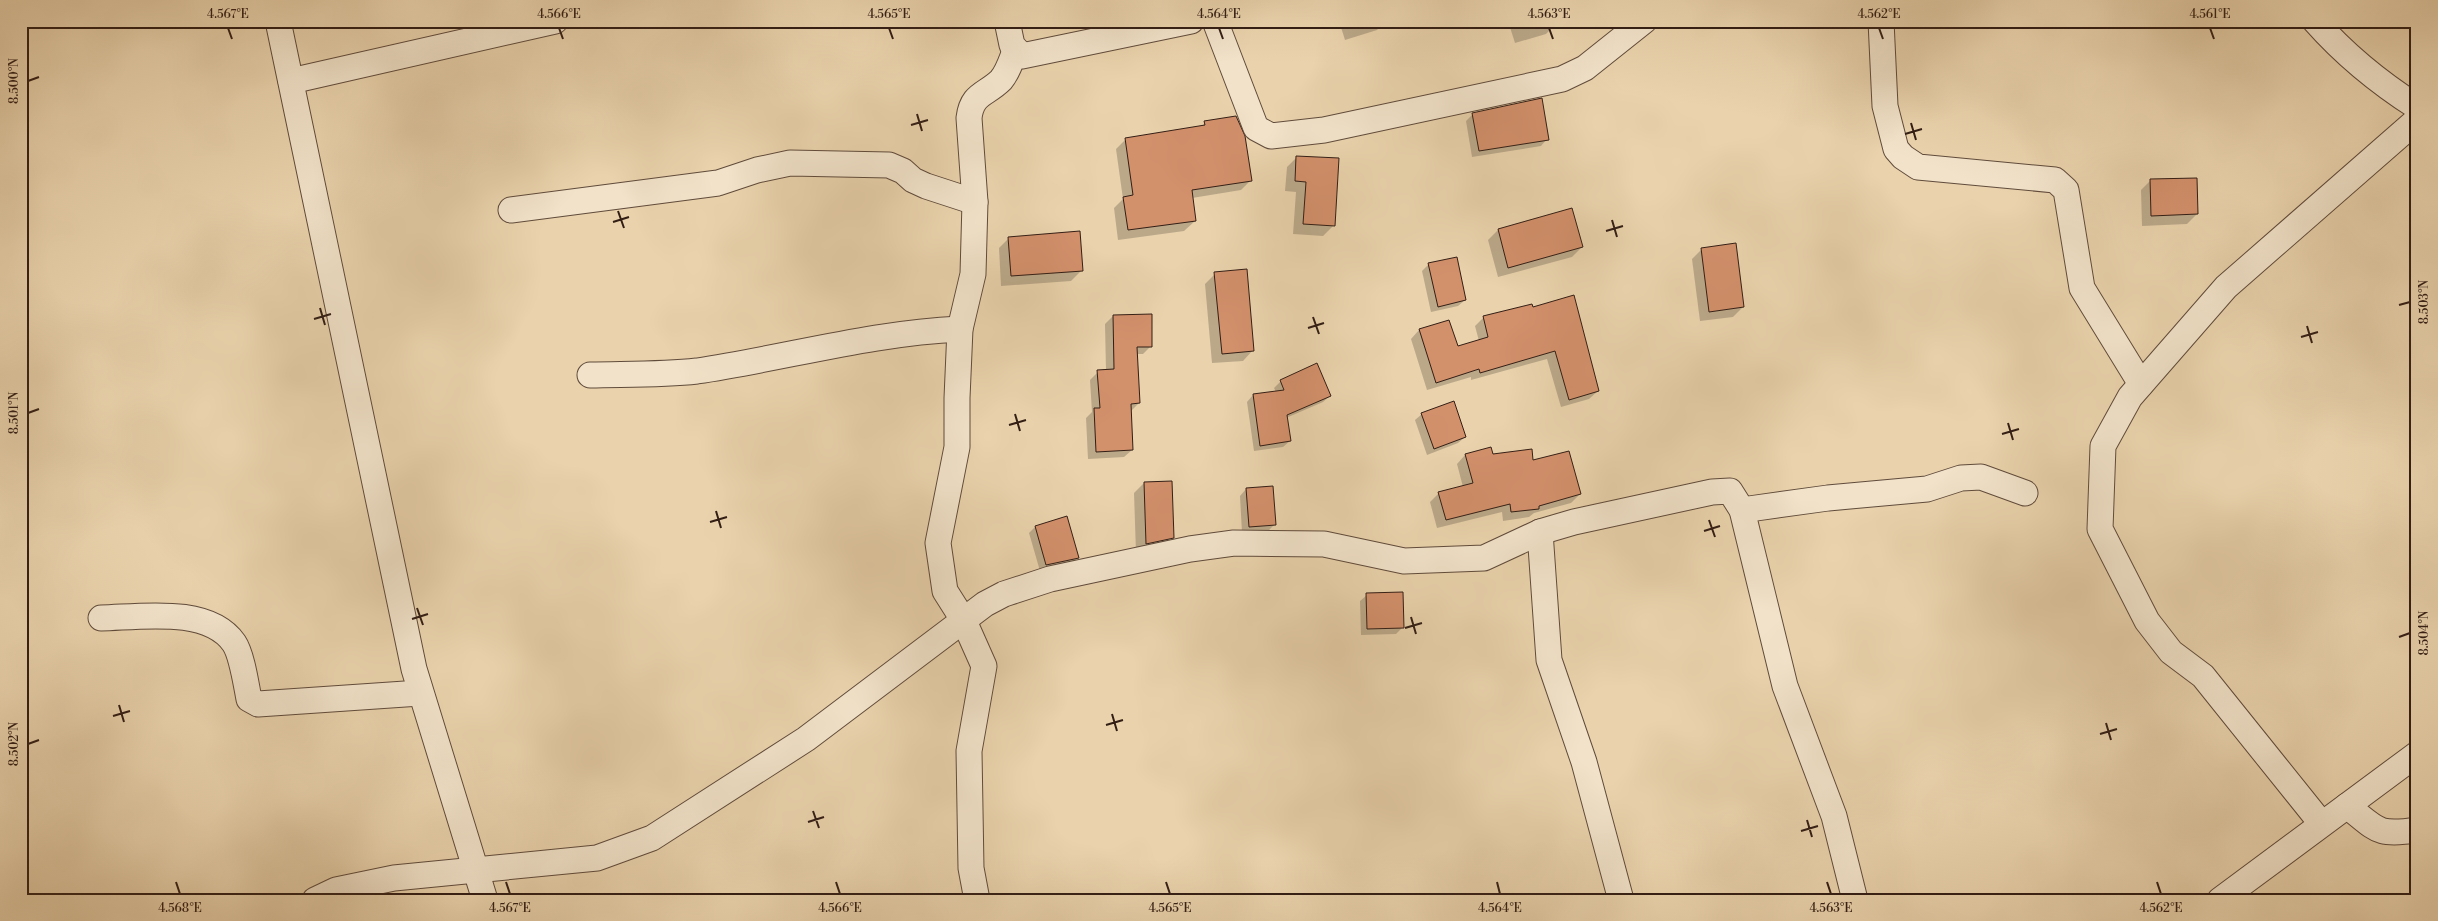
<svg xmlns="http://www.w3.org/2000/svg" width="2438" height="921" font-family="'Libre Bodoni',serif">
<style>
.shadow{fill:#0003}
.building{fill:#d2906b;stroke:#331e15}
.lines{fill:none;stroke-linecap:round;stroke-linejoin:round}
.minor-casing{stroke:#604b3b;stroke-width:27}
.minor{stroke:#f1e2c9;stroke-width:25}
.ticks{fill:none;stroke:#331e15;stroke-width:2}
.neatline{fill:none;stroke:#331e15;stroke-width:2}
.ticks-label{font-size:12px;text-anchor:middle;fill:#331e15}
</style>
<rect width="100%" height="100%" fill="#e9d2ac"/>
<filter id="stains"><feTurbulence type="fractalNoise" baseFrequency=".004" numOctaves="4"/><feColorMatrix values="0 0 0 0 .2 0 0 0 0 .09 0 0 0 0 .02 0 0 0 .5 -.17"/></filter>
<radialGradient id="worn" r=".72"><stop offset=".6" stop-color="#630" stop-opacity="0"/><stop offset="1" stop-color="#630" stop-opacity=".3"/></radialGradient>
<g class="shadow">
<polygon points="1339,21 1385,21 1377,30 1345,40"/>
<polygon points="1508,21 1555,21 1556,24 1546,34 1515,43"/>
<polygon points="1473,114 1547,139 1541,146 1472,157 1466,121"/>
<polygon points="1205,123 1251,180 1241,190 1192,198 1195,221 1184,231 1118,240 1114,208 1123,199 1116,149 1126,139 1200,128"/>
<polygon points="1297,157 1333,226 1323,236 1293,234 1296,192 1285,191 1287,167"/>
<polygon points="2151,180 2197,214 2187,224 2142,226 2141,190"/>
<polygon points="1498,230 1582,247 1572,257 1498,277 1488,240"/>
<polygon points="1009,238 1082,270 1071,281 1001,286 999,248"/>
<polygon points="1702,249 1743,307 1733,317 1700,321 1692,259"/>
<polygon points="1429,264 1465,300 1458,306 1431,312 1422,271"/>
<polygon points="1215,274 1253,350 1243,361 1212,363 1205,284"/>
<polygon points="1531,306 1598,391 1589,399 1561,407 1547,359 1471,380 1471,377 1427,390 1411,339 1419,330 1457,348 1479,341 1475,326 1484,317"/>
<polygon points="1113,316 1151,346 1143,354 1136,354 1139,403 1131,411 1132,450 1124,457 1088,459 1086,418 1092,412 1090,380 1098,372 1106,371 1105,324"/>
<polygon points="1281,381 1330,396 1323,402 1286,418 1290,441 1283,447 1254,451 1247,402 1253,395 1276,392 1274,388"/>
<polygon points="1422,414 1465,437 1458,443 1427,455 1415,420"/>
<polygon points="1490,448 1492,456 1532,462 1580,494 1571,503 1534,513 1529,517 1503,521 1502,512 1437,528 1430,502 1439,493 1463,487 1457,464 1465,455"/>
<polygon points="1144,483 1172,537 1162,547 1136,553 1134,493"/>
<polygon points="1246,489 1275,524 1268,531 1242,533 1240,496"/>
<polygon points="1066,518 1078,558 1071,564 1040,571 1029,533 1035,527"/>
<polygon points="1367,595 1403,627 1396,634 1361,635 1360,601"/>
<polygon points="21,697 28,697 27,745 21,750"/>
</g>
<g class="building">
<polygon points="1542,98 1549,140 1479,151 1472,113"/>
<polygon points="1236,116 1245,136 1252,181 1192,190 1196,221 1128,230 1123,197 1133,195 1125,138 1205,125 1204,121"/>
<polygon points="1296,156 1339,158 1335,226 1303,224 1306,182 1295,181"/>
<polygon points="2197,178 2198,214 2151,216 2150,179"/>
<polygon points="1572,208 1583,247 1508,268 1498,229"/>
<polygon points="1080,231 1083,271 1011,276 1008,237"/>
<polygon points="1736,243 1744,307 1709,312 1701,248"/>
<polygon points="1457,257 1466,300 1438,307 1428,263"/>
<polygon points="1247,269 1254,351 1222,354 1214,272"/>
<polygon points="1574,295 1599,391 1569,400 1555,351 1480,373 1479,369 1436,383 1419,329 1449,320 1458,346 1488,337 1483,316 1532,304 1533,307"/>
<polygon points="1152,314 1152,347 1137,347 1140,403 1131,404 1133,450 1096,452 1094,408 1100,408 1097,370 1114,369 1113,315"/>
<polygon points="1317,363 1331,396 1287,415 1291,441 1260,446 1253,394 1284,390 1280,380"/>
<polygon points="1454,401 1466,437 1434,449 1421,413"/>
<polygon points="1491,447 1493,454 1532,449 1533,460 1569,451 1581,494 1539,506 1539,509 1511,512 1510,504 1446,520 1438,492 1473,483 1465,454"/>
<polygon points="1172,481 1174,538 1146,544 1144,482"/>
<polygon points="1273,486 1276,525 1249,527 1246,488"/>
<polygon points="1067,516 1079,558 1046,565 1035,526"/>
<polygon points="1403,592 1404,628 1367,629 1366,593"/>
</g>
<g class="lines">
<g class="minor-casing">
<g id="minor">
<polyline points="278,21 414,669 485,900"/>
<polyline points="1007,21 1012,45 1022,56 1191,21"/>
<polyline points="1215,21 1256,128 1271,136 1324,130 1562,79 1585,68 1644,21"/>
<polyline points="1881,21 1885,106 1896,149 1903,157 1918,167 2055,180 2066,190 2082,288 2141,384"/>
<path d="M2315 21C2345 55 2378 82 2417 107"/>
<polyline points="291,81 555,21"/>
<polyline points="511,210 718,183 757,170 790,163 889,165 903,171 913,180 926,186 975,202"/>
<path d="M590 375C625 374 662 375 697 371 785 358 871 333 960 329"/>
<polyline points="1742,510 1828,498 1927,489 1961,478 1981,477 2025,493"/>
<polyline points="1540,532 1549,660 1584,762 1621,900"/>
<path d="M101 618C141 617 208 606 234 643 242 655 246 684 249 699L258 704 420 693"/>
<path d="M2347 806C2378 830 2376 836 2417 830"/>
<polyline points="2321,823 2203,676 2171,652 2147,621 2100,529 2103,446 2130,397 2226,287 2417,120"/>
<polyline points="315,900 336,890 394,878 597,858 652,838 806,739 985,604 1004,594 1050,579 1190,549 1234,543 1324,544 1404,561 1484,558 1540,532 1574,522 1712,492 1730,491 1742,510 1785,686 1834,816 1855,900"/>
<path d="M977 900 971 868 969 751 984 666 964 621 945 591 938 543 957 447V398L960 329 973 274 975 202 969 118C972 93 986 95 1001 80 1008 72 1011 61 1015 51"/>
<polyline points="2220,900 2417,754"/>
</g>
</g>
<use href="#minor" class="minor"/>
</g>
<path class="ticks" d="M228 28 232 39M559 28 563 39M889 28 893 39M1219 28 1223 39M1549 28 1553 39M1879 28 1883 39M2210 28 2214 39M28 81 39 77M917 114 922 131M1911 123 1916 140M911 125 928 120M1905 134 1922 129M618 211 624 228M1612 220 1617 237M613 222 629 217M1606 231 1623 226M2399 305 2410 302M320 308 325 325M1313 317 1319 334M314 319 331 314M2307 326 2312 343M1308 328 1324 323M2301 337 2318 332M28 413 39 409M1015 414 1020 431M2008 423 2013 440M1009 425 1026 420M2002 434 2019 429M716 511 721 528M1709 520 1715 537M710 522 727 517M1704 531 1720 526M417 608 423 625M1411 617 1416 634M412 619 428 614M1405 628 1422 623M2399 637 2410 633M119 705 124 722M1112 714 1117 731M113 716 130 711M2106 723 2111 740M1106 725 1123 720M2100 734 2117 729M28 744 39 740M813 811 819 828M1807 820 1812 837M808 822 824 817M1801 831 1818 826M176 882 180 894M506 882 510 894M836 882 840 894M1166 882 1170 894M1497 882 1500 894M1827 882 1831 894M2157 882 2161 894"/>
<rect width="2438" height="921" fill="none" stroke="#e9d2ac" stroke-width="55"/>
<rect x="28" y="28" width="2382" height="866" class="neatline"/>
<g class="ticks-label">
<text x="228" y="18">4.567°E</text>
<text x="559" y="18">4.566°E</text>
<text x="889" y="18">4.565°E</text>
<text x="1219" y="18">4.564°E</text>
<text x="1549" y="18">4.563°E</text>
<text x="1879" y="18">4.562°E</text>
<text x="2210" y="18">4.561°E</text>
<text transform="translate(14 81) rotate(-90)" y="4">8.500°N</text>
<text transform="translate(2424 302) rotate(-90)" y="4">8.503°N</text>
<text transform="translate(14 413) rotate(-90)" y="4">8.501°N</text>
<text transform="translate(2424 633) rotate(-90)" y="4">8.504°N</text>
<text transform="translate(14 744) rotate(-90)" y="4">8.502°N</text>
<text x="180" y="912">4.568°E</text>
<text x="510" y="912">4.567°E</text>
<text x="840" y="912">4.566°E</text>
<text x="1170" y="912">4.565°E</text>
<text x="1500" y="912">4.564°E</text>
<text x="1831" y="912">4.563°E</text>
<text x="2161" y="912">4.562°E</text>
</g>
<rect width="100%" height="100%" filter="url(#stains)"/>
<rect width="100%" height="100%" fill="url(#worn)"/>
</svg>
